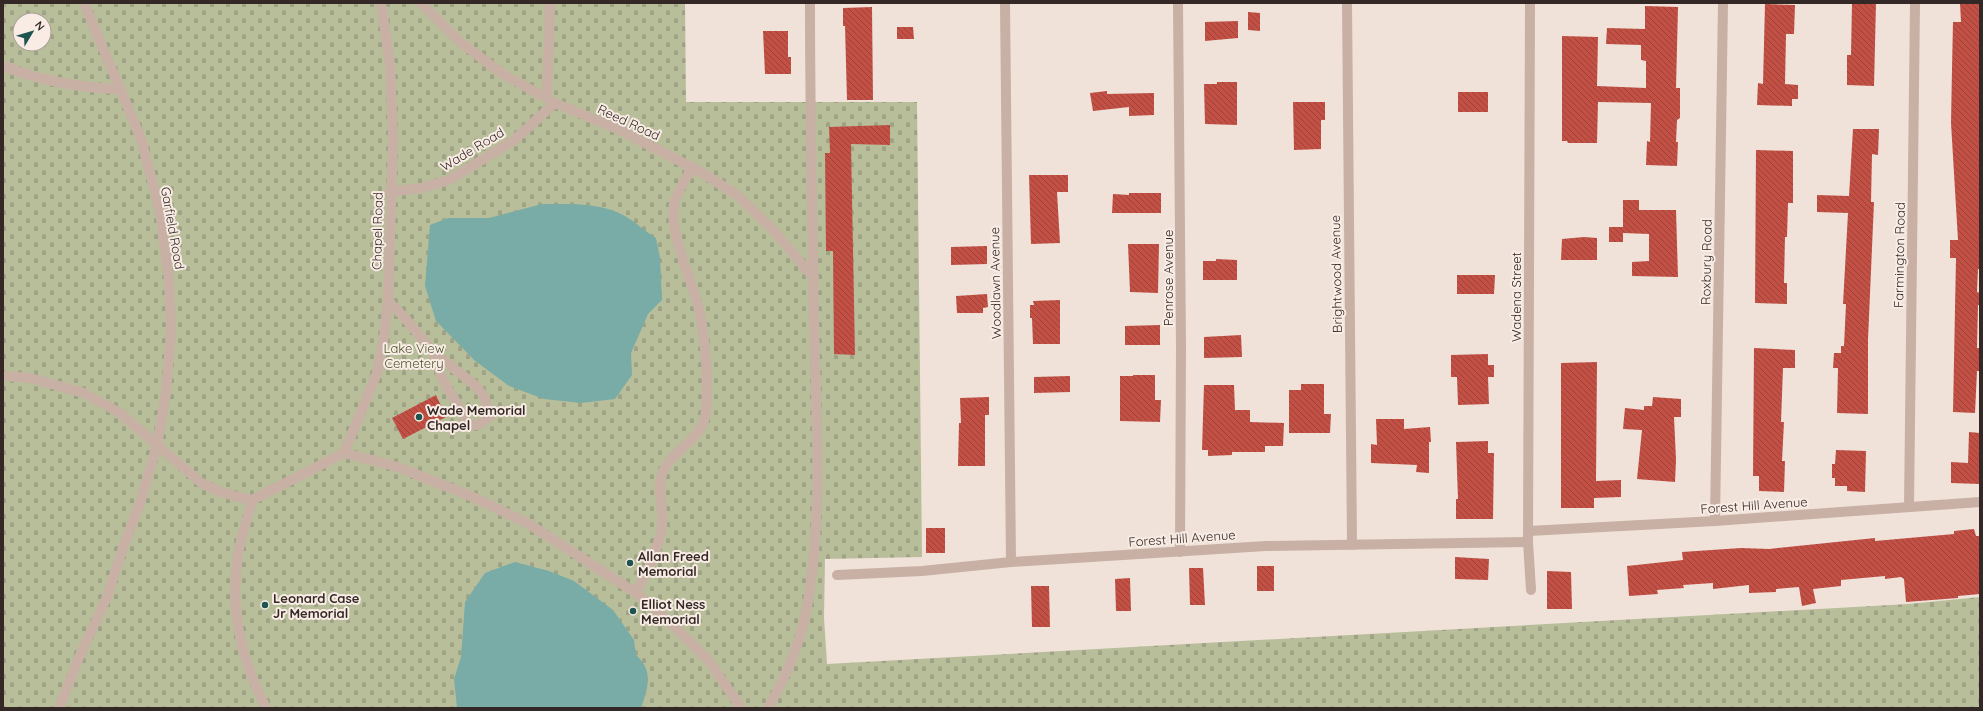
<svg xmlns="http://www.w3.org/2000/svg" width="1983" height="711" font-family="Quicksand,sans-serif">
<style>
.cemetery{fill:url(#cemetery-stones);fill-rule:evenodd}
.water{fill:#79aca6}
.building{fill:url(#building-back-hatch)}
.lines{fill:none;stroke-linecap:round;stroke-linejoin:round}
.minor{stroke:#c8b0a5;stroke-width:10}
.poi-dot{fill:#1e534f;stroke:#f8ece5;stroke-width:1.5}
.labels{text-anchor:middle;stroke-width:4;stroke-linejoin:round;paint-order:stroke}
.street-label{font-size:13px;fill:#342826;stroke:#f8ece5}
.park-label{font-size:13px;fill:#49512b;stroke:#f8ece5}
.poi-label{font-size:13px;font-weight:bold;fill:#342826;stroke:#f8ece5;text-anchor:start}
</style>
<defs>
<pattern id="cemetery-stones" width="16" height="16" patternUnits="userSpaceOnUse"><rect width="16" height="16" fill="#b8be9a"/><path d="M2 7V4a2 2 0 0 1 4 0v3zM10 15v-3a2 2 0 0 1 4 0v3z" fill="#9fa385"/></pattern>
<pattern id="building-back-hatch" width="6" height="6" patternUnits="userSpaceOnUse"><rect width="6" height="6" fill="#c25045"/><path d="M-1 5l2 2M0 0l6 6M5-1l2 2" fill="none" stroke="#9e4239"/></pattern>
</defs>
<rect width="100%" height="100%" fill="#f0e2d9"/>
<path class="cemetery" d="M3 3H685L686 102H917L922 557 825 559 824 618 827 664 1908 604 1980 597V708H3ZM20 20H44V44H20Z"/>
<g class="water">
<path d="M542 204C568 204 601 202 625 216 635 222 645 231 656 238L660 258 662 300 648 314 631 353 632 375 615 399 581 403 544 399 509 386 474 360 436 321 425 286 430 225 448 218H489Z"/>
<path d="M515 562 549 571 574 581 613 610 634 640 636 655C654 671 648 688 641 708H457L454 679 461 657 465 602 485 573Z"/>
</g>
<g class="building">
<polygon points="1852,3 1876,3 1874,86 1847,85 1847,55 1851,55"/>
<polygon points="1960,3 1980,3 1980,269 1978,269 1977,292 1980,293 1980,305 1978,305 1977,348 1980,348 1980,371 1977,371 1975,413 1953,412 1956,258 1950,258 1950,240 1958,240 1951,123 1952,69 1953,22 1961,22"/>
<polygon points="1765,4 1795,5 1794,34 1786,34 1785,84 1798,85 1798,99 1792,99 1792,106 1757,105 1758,83 1763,84"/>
<polygon points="1645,6 1678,7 1676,88 1680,88 1680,118 1677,120 1676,142 1678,142 1677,166 1646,165 1647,141 1650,142 1651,103 1598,102 1597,143 1568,143 1567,141 1562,141 1562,36 1598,37 1597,86 1646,88 1646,61 1641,60 1641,45 1606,44 1607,28 1645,29"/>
<polygon points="872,7 873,100 847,100 845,26 843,26 843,8"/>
<polygon points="1248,12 1260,13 1260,31 1248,30"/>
<polygon points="1238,21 1238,38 1205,41 1205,22"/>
<polygon points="897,27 913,27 914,39 897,39"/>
<polygon points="763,31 788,31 788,57 791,57 791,74 765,74"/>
<polygon points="1217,82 1237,82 1237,125 1205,124 1204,84 1217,84"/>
<polygon points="1107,91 1107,94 1154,93 1154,115 1129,116 1129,107 1093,111 1090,93"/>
<rect x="1458" y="92" width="30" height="20"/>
<polygon points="1293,102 1325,102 1325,120 1321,120 1321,149 1294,150"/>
<polygon points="890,125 890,145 851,144 855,355 834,354 833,251 826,251 825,153 830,153 829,127"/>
<polygon points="1853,129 1879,129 1878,155 1872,154 1871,202 1874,202 1868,340 1868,414 1837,413 1838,368 1833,368 1834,353 1841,353 1841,346 1844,346 1846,304 1843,304 1848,213 1817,212 1817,195 1849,196"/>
<polygon points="1756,150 1793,151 1793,203 1788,203 1787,237 1785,237 1784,283 1787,283 1787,304 1755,303"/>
<polygon points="1029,175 1068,175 1068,192 1057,192 1060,243 1031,244"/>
<polygon points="1129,193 1161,193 1161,213 1112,213 1113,194 1129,195"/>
<polygon points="1623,200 1639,200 1639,210 1676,210 1678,277 1632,276 1632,262 1649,261 1649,234 1623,233 1623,242 1609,242 1609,227 1623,227"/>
<polygon points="1584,237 1597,238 1597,260 1561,260 1562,239"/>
<polygon points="1128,244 1159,244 1158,293 1130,292"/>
<polygon points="987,246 987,264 951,265 951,247"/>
<polygon points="1216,259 1237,260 1237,280 1203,280 1203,261 1216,261"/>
<polygon points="1457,275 1495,275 1494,294 1457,294"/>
<polygon points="987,294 988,307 983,308 983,313 957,313 956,296"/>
<polygon points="1060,300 1060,344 1033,344 1032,318 1030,318 1030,305 1034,305 1033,301"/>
<polygon points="1160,325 1160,345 1125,345 1125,326"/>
<polygon points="1241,335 1242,357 1204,358 1204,337"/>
<polygon points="1754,348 1795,350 1795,368 1783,368 1781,422 1784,422 1782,461 1785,461 1784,492 1759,491 1759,476 1753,476"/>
<polygon points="1488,354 1488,365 1494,365 1494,377 1488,377 1489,404 1458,405 1457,377 1451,377 1451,355"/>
<polygon points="1597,362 1596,481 1621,480 1621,497 1594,498 1594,508 1561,508 1561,363"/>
<polygon points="1133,375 1155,375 1155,400 1161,400 1160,422 1120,421 1120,376 1133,376"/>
<polygon points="1070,376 1070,392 1034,393 1034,377"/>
<polygon points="1301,384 1324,384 1324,414 1331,414 1330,433 1289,433 1289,390 1301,390"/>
<polygon points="1204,385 1234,385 1235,410 1250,410 1250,422 1284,423 1283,446 1265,446 1265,452 1232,452 1232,455 1208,456 1208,450 1202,450"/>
<polygon points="436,395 446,417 403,439 392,418"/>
<polygon points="989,397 989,415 985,415 985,466 958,466 959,423 961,423 960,398"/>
<polygon points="1653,397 1681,399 1681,417 1674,417 1676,460 1675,482 1637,479 1642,430 1623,429 1625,408 1644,410 1644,406 1652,406"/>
<polygon points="1376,419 1404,419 1404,429 1430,427 1431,442 1429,442 1429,473 1416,472 1417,465 1371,463 1371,444 1377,445"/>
<polygon points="1969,432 1980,433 1980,484 1951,483 1951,462 1968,463"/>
<polygon points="1488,441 1488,453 1494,453 1493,519 1456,519 1456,499 1458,499 1456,442"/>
<polygon points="1836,450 1866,451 1865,492 1847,491 1847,486 1835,486 1835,478 1832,478 1832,464 1835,464"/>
<rect x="926" y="528" width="19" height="25"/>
<polygon points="1974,529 1976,536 1980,536 1980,594 1958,596 1958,598 1906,602 1904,579 1901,577 1885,579 1885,576 1841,580 1841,586 1813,589 1816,603 1802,606 1799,587 1776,589 1776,592 1749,593 1749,585 1713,589 1713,583 1683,585 1684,588 1657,590 1658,594 1629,596 1627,566 1683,560 1682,552 1741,548 1769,549 1875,538 1875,541 1954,534 1954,531"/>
<polygon points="1455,557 1489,559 1488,580 1455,579"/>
<rect x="1257" y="566" width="17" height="25"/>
<polygon points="1189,568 1203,568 1205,605 1190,605"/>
<polygon points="1547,571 1571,572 1572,609 1547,609"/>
<polygon points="1130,578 1131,611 1116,611 1115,579"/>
<polygon points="1031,586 1049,586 1050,627 1032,627"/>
</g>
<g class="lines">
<g class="minor">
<polyline points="421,3 460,42 501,73 555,103 620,130 699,171 737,195 774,231 814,278"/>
<polyline points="1005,3 1011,562"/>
<polyline points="1178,3 1181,347 1180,552"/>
<polyline points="1347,3 1352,545"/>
<polyline points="1530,3 1528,542 1531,590"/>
<path d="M3 66C41 81 81 88 121 89"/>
<polyline points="547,98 550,3"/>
<polyline points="390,192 421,188 449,180 513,141 555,103"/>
<path d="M388 301 404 317 433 352 442 378 469 425C479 427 483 421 490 416L484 396 476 386 433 352"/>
<polyline points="3,376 30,378 84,393 120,413 200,482 218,491 234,496 252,500 344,453 398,467 473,497 529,524 636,593 669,621 709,661 741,708"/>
<polyline points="344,453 377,373 384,337 388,301 393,139 390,64 381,3"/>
<path d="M252 500C248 518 241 536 238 554 230 611 240 656 266 708"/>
<polyline points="1909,507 1915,3"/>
<polyline points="1715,521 1723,3"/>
<polyline points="1529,531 1715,521 1980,502"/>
<polyline points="837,575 922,571 1011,562 1266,546 1528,542"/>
<path d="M636 593C646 572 659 549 662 526 664 508 656 489 663 471 674 448 704 439 706 411 708 379 706 345 700 314 694 282 666 230 675 200 679 189 687 177 692 167"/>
<polyline points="59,708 80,655 107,597 123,548 141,500 157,445 166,393 171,332 169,280 160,211 141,139 84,3"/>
<path d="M768 708C787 675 802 639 808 601 823 510 816 414 814 322 812 216 810 109 810 3"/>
</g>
</g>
<g class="poi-dot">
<circle cx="419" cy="417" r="4"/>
<circle cx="630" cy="563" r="4"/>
<circle cx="265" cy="605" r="4"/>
<circle cx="633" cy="611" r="4"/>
</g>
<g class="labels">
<g class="street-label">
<text transform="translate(629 122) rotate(25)" y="5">Reed Road</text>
<text transform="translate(472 149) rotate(-31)" y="5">Wade Road</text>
<text transform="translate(173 228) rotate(80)" y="5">Garfield Road</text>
<text transform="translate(377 231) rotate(-89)" y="5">Chapel Road</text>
<text transform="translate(1899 255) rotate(-89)" y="5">Farmington Road</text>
<text transform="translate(1706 262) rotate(-89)" y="5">Roxbury Road</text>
<text transform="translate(1336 274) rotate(-91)" y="5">Brightwood Avenue</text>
<text transform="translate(1168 278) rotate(-90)" y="5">Penrose Avenue</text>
<text transform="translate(995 283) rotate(-91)" y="5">Woodlawn Avenue</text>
<text transform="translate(1516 297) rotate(-90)" y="5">Wadena Street</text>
<text transform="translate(1754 505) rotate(-4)" y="5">Forest Hill Avenue</text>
<text transform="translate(1182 538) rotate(-4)" y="5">Forest Hill Avenue</text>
</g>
<g class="park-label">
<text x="414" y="353">Lake View<tspan x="414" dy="15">Cemetery</tspan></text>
</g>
<g class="poi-label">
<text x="427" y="415">Wade Memorial<tspan x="427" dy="15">Chapel</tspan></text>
<text x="638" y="561">Allan Freed<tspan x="638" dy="15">Memorial</tspan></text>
<text x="273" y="603">Leonard Case<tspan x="273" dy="15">Jr Memorial</tspan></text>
<text x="641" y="609">Elliot Ness<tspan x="641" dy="15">Memorial</tspan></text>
</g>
</g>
<rect width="1983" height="711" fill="none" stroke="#342826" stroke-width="8"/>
<g transform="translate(32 32) rotate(52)"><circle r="19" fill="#f8ece5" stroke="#aa9e99"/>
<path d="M0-3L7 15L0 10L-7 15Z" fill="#1e534f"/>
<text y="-6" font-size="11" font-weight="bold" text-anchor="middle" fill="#342826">N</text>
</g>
</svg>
